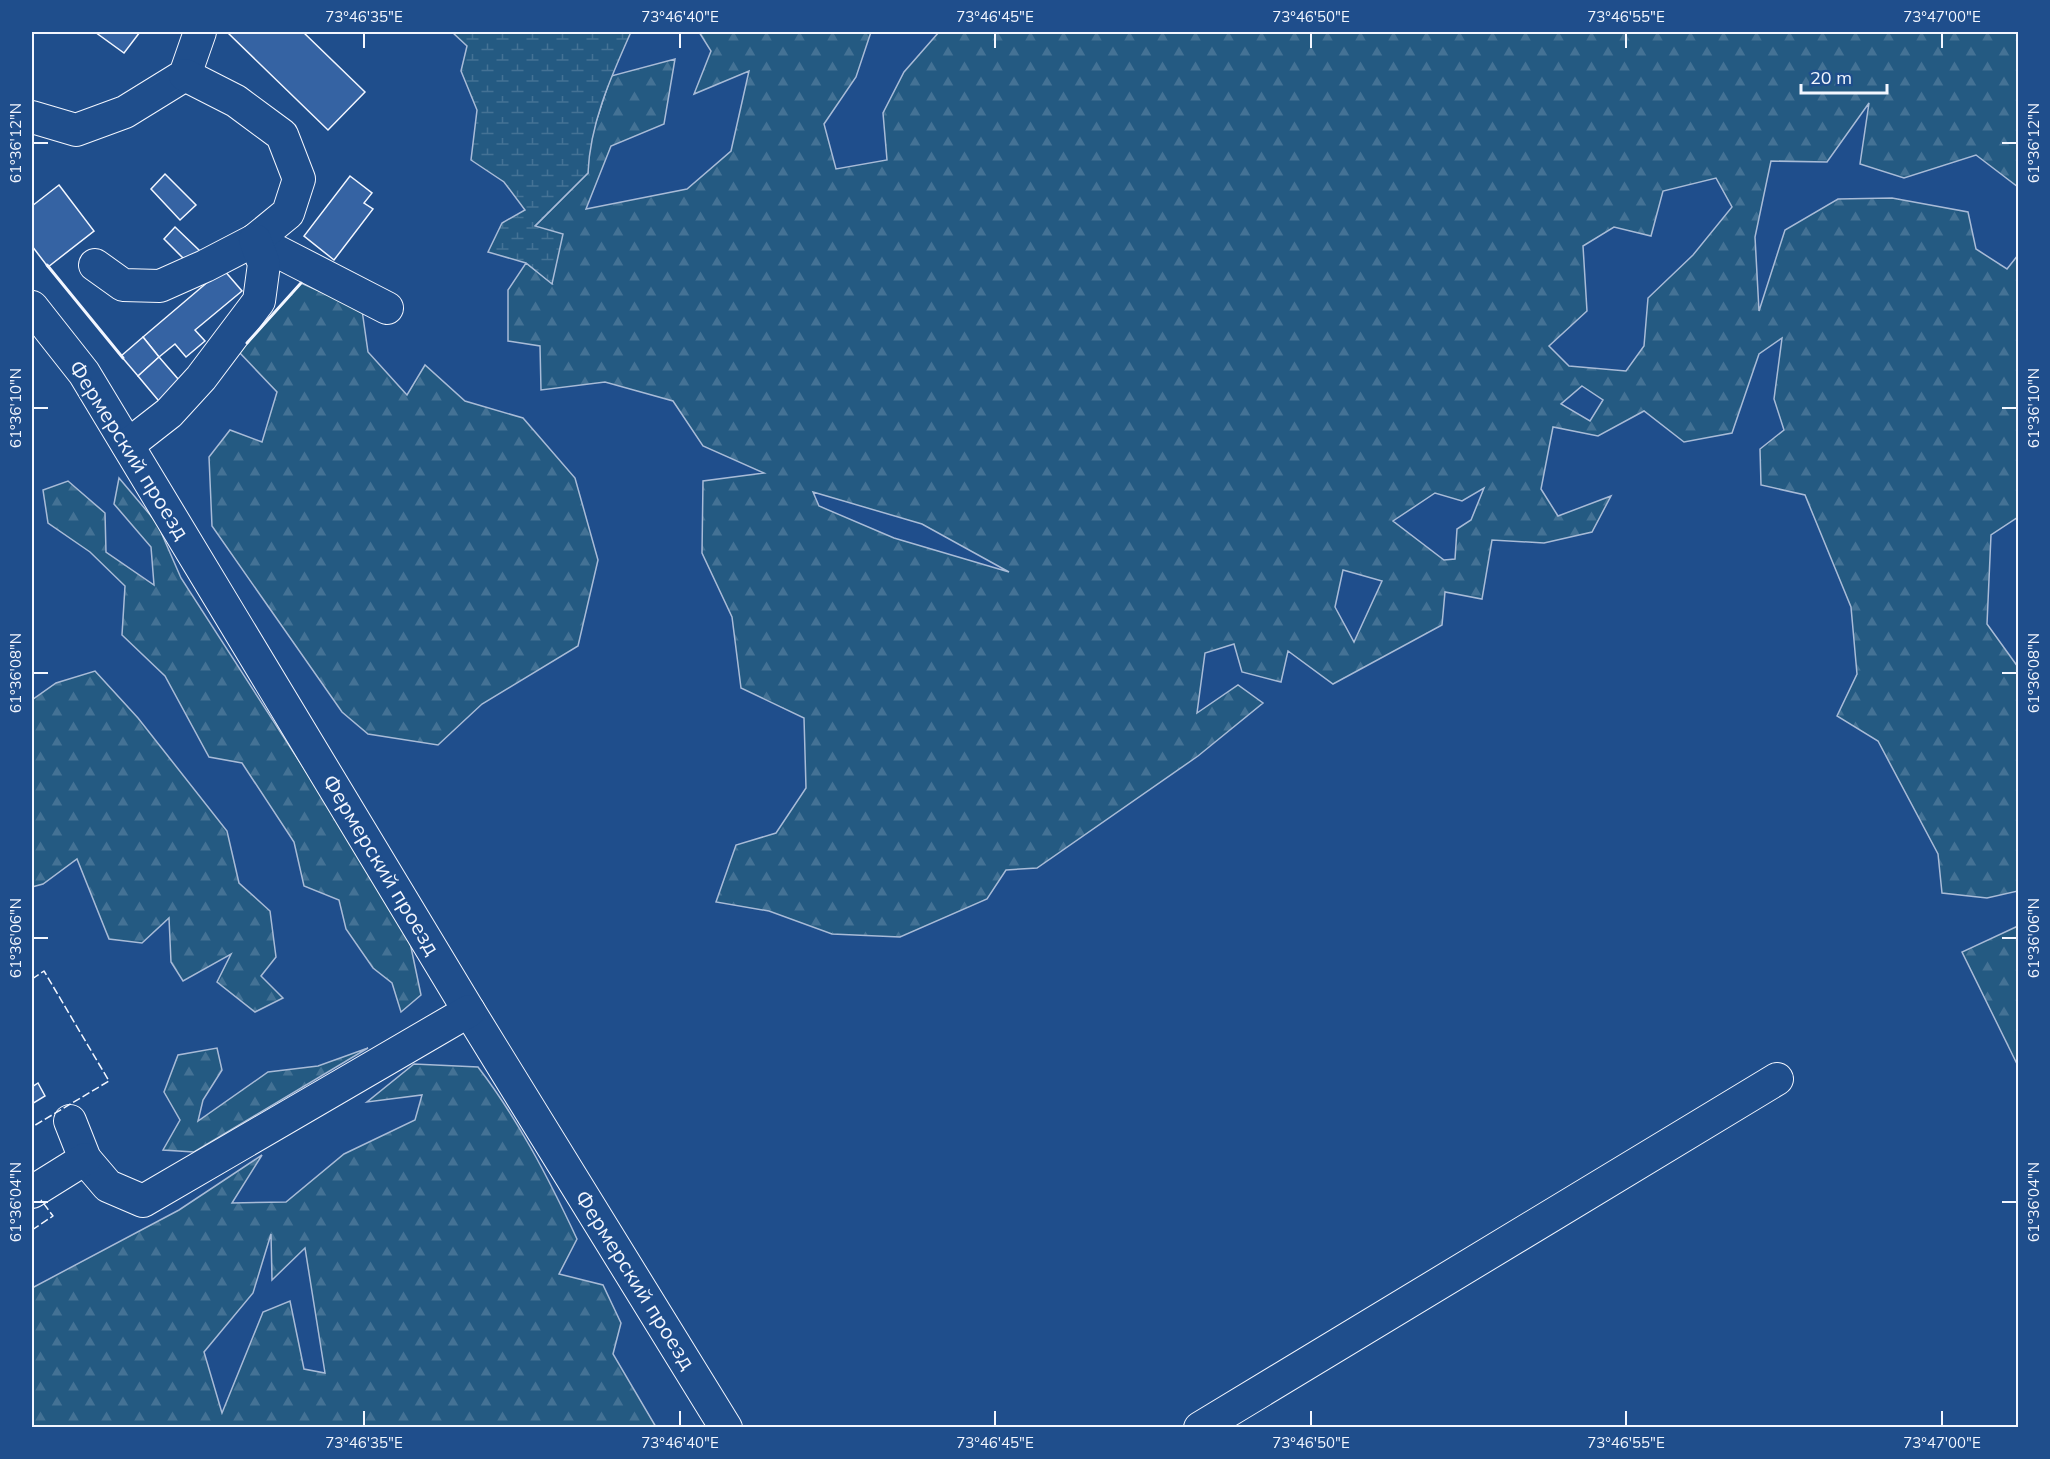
<svg xmlns="http://www.w3.org/2000/svg" width="2050" height="1459" font-family="Mulish,sans-serif">
<style>
.forest{fill:url(#forest-firs);stroke:#a8bbd7;stroke-width:1.5;fill-rule:evenodd}
.wetland{fill:url(#wetland-marsh);stroke:#a8bbd7;stroke-width:1.5}
.building{fill:#3563a3;stroke:#f2f6ff;stroke-width:1.5}
.lines{fill:none;stroke-linecap:round;stroke-linejoin:round}
.minor-casing{stroke:#f2f6ff;stroke-width:34}
.minor{stroke:#1f4e8c;stroke-width:32}
.fence{stroke:#f2f6ff;stroke-width:1.5;stroke-dasharray:8 3;stroke-linecap:butt}
.wall{stroke:#f2f6ff;stroke-width:3}
.ticks{fill:none;stroke:#f2f6ff;stroke-width:2}
.labels{text-anchor:middle;stroke-width:4.5;stroke-linejoin:round;paint-order:stroke}
.street-label{font-size:21px;fill:#f2f6ff;stroke:#1f4e8c}
.neatline{fill:none;stroke:#f2f6ff;stroke-width:2}
.ticks-label{font-size:15px;text-anchor:middle;fill:#f2f6ff}
</style>
<defs>
<pattern id="forest-firs" width="22" height="20" patternUnits="userSpaceOnUse" patternTransform="scale(1.5)"><rect width="22" height="20" fill="#245a82"/><path d="M5 1l3.5 6h-7zM16 11l3.5 6h-7z" fill="#447295"/></pattern>
<pattern id="wetland-marsh" width="20" height="14" patternUnits="userSpaceOnUse" patternTransform="scale(1.5)"><rect width="20" height="14" fill="#245a82"/><path d="M1 5h8M5 5V1M11 12h8M15 12V8" fill="none" stroke="#447295"/></pattern>
</defs>
<rect width="100%" height="100%" fill="#1f4e8c"/>
<g class="forest">
<path d="M699 32H871L856 77 824 124 836 169 887 160 883 113 904 72 939 32H2018V187L1976 155 1904 178 1860 164 1869 103 1827 162 1771 161 1755 237 1759 311 1785 230 1838 199 1892 198 1968 212 1976 249 2007 269 2018 255V517L1991 535 1987 624 2018 667V891L1987 898 1942 893 1938 854 1878 741 1837 716 1857 674 1851 607 1805 495 1761 485 1760 449 1784 430 1774 399 1782 338 1759 354 1732 433 1684 442 1644 411 1598 436 1553 427 1541 489 1558 516 1611 496 1592 532 1544 543 1492 540 1482 599 1445 592 1442 625 1333 684 1288 651 1281 682 1242 672 1234 644 1205 653 1197 713 1238 685 1263 703 1198 756 1037 868 1006 870 987 899 900 937 832 934 769 911 716 902 736 845 776 833 806 788 804 718 741 688 732 617 702 553 703 481 764 473 703 446 673 401 605 382 541 390 540 346 508 341V290L526 263 552 283 535 226 588 173 589 143 611 76 675 59 664 124 611 146 586 209 687 189 731 151 749 71 694 94 711 51ZM1716 178 1732 207 1693 255 1648 298 1644 346 1626 371 1569 366 1549 346 1587 311 1583 246 1614 227 1651 236 1663 191ZM1582 386 1603 400 1590 421 1561 404ZM1484 488 1471 520 1457 529 1455 559 1444 560 1393 521 1435 493 1462 501ZM813 492 922 524 1009 572 894 538 819 506ZM1343 570 1382 581 1354 642 1335 607Z"/>
<polygon points="301,283 362,310 368,352 407,395 425,365 465,401 523,418 575,478 598,560 578,646 482,704 438,745 368,734 342,712 212,526 209,457 230,430 262,442 277,392 239,352"/>
<polygon points="119,478 157,523 181,578 407,928 421,995 401,1012 392,983 373,968 346,929 339,900 304,886 294,842 242,763 209,757 165,676 122,635 125,586 90,552 48,523 43,490 68,481 105,513 106,552 154,585 151,547 114,504"/>
<polygon points="95,671 138,718 227,831 239,883 270,911 276,957 261,976 283,998 255,1012 217,982 231,954 183,981 171,962 169,918 142,943 109,939 77,859 43,884 32,887 32,700 56,683"/>
<polygon points="2018,926 2018,1066 1962,952"/>
<polygon points="217,1048 222,1070 203,1100 198,1121 268,1072 318,1066 368,1048 194,1152 163,1150 180,1120 164,1092 178,1055"/>
<path d="M414 1064 478 1067C518 1119 549 1179 577 1239L559 1274 603 1285 621 1323 613 1354 656 1427H32V1288L179 1210 262 1155 232 1203 286 1202 344 1154 415 1120 422 1095 367 1102ZM271 1234 272 1280 305 1248 325 1373 304 1369 290 1301 263 1312 222 1413 204 1352 253 1293Z"/>
</g>
<path class="wetland" d="M452 32H631C611 77 590 123 588 173L535 226 563 234 552 284 526 263 488 252 502 223 525 210 504 182 471 160 477 110 461 71 467 46Z"/>
<g class="building">
<polygon points="95,32 140,32 124,53"/>
<polygon points="227,32 303,32 365,92 328,130"/>
<polygon points="165,174 196,205 180,220 151,189"/>
<polygon points="350,176 372,193 364,203 373,209 334,260 304,236"/>
<polygon points="59,185 94,231 48,267 32,246 32,206"/>
<polygon points="175,227 200,251 188,263 164,239"/>
<polygon points="223,269 242,291 195,330 205,341 186,357 175,344 159,357 143,337"/>
<polygon points="143,337 159,357 138,376 121,356"/>
<polygon points="159,357 185,387 163,406 138,376"/>
<polygon points="38,1083 45,1096 32,1104 32,1087"/>
</g>
<g class="lines">
<g class="minor-casing">
<g id="minor">
<polyline points="32,117 76,130 125,112 185,75 200,32"/>
<polyline points="255,240 387,308"/>
<polyline points="95,265 123,285 160,286 205,266 255,240 288,213 299,179 282,135 236,101 185,75"/>
<polyline points="32,307 84,373 469,1011 726,1428"/>
<polyline points="128,445 169,413 201,378 259,301 264,264 255,240"/>
<polyline points="70,1121 85,1159 108,1186 143,1201 469,1011"/>
<polyline points="32,1192 85,1159"/>
<polyline points="1200,1428 1777,1079"/>
</g>
</g>
<use href="#minor" class="minor"/>
<g class="fence">
<polyline points="32,979 44,971 109,1081 32,1127"/>
<polyline points="32,1230 53,1216 41,1200"/>
</g>
<g class="wall">
<polyline points="47,265 123,358"/>
<polyline points="247,343 301,283"/>
</g>
</g>
<path class="ticks" d="M364 33V48M680 33V48M995 33V48M1311 33V48M1626 33V48M1942 33V48M33 143H48M2002 143H2017M33 408H48M2002 408H2017M33 673H48M2002 673H2017M33 938H48M2002 938H2017M33 1202H48M2002 1202H2017M364 1411V1426M680 1411V1426M995 1411V1426M1311 1411V1426M1626 1411V1426M1942 1411V1426"/>
<g class="labels">
<g class="street-label">
<text transform="translate(129 450) rotate(58)" y="7">Фермерский проезд</text>
<text transform="translate(381 865) rotate(59)" y="7">Фермерский проезд</text>
<text transform="translate(635 1280) rotate(58)" y="7">Фермерский проезд</text>
</g>
</g>
<rect width="2050" height="1459" fill="none" stroke="#1f4e8c" stroke-width="66"/>
<path d="M1801 84v9h86v-9" fill="none" stroke="#f2f6ff" stroke-width="3"/>
<text x="1810" y="84" font-size="18" fill="#f2f6ff" stroke="#1f4e8c" stroke-width="4.5" paint-order="stroke">20 m</text>
<rect x="33" y="33" width="1984" height="1393" class="neatline"/>
<g class="ticks-label">
<text x="364" y="22">73°46'35"E</text>
<text x="680" y="22">73°46'40"E</text>
<text x="995" y="22">73°46'45"E</text>
<text x="1311" y="22">73°46'50"E</text>
<text x="1626" y="22">73°46'55"E</text>
<text x="1942" y="22">73°47'00"E</text>
<text transform="translate(16 143) rotate(-90)" y="5">61°36'12"N</text>
<text transform="translate(2034 143) rotate(-90)" y="5">61°36'12"N</text>
<text transform="translate(16 408) rotate(-90)" y="5">61°36'10"N</text>
<text transform="translate(2034 408) rotate(-90)" y="5">61°36'10"N</text>
<text transform="translate(16 673) rotate(-90)" y="5">61°36'08"N</text>
<text transform="translate(2034 673) rotate(-90)" y="5">61°36'08"N</text>
<text transform="translate(16 938) rotate(-90)" y="5">61°36'06"N</text>
<text transform="translate(2034 938) rotate(-90)" y="5">61°36'06"N</text>
<text transform="translate(16 1202) rotate(-90)" y="5">61°36'04"N</text>
<text transform="translate(2034 1202) rotate(-90)" y="5">61°36'04"N</text>
<text x="364" y="1448">73°46'35"E</text>
<text x="680" y="1448">73°46'40"E</text>
<text x="995" y="1448">73°46'45"E</text>
<text x="1311" y="1448">73°46'50"E</text>
<text x="1626" y="1448">73°46'55"E</text>
<text x="1942" y="1448">73°47'00"E</text>
</g>
</svg>
